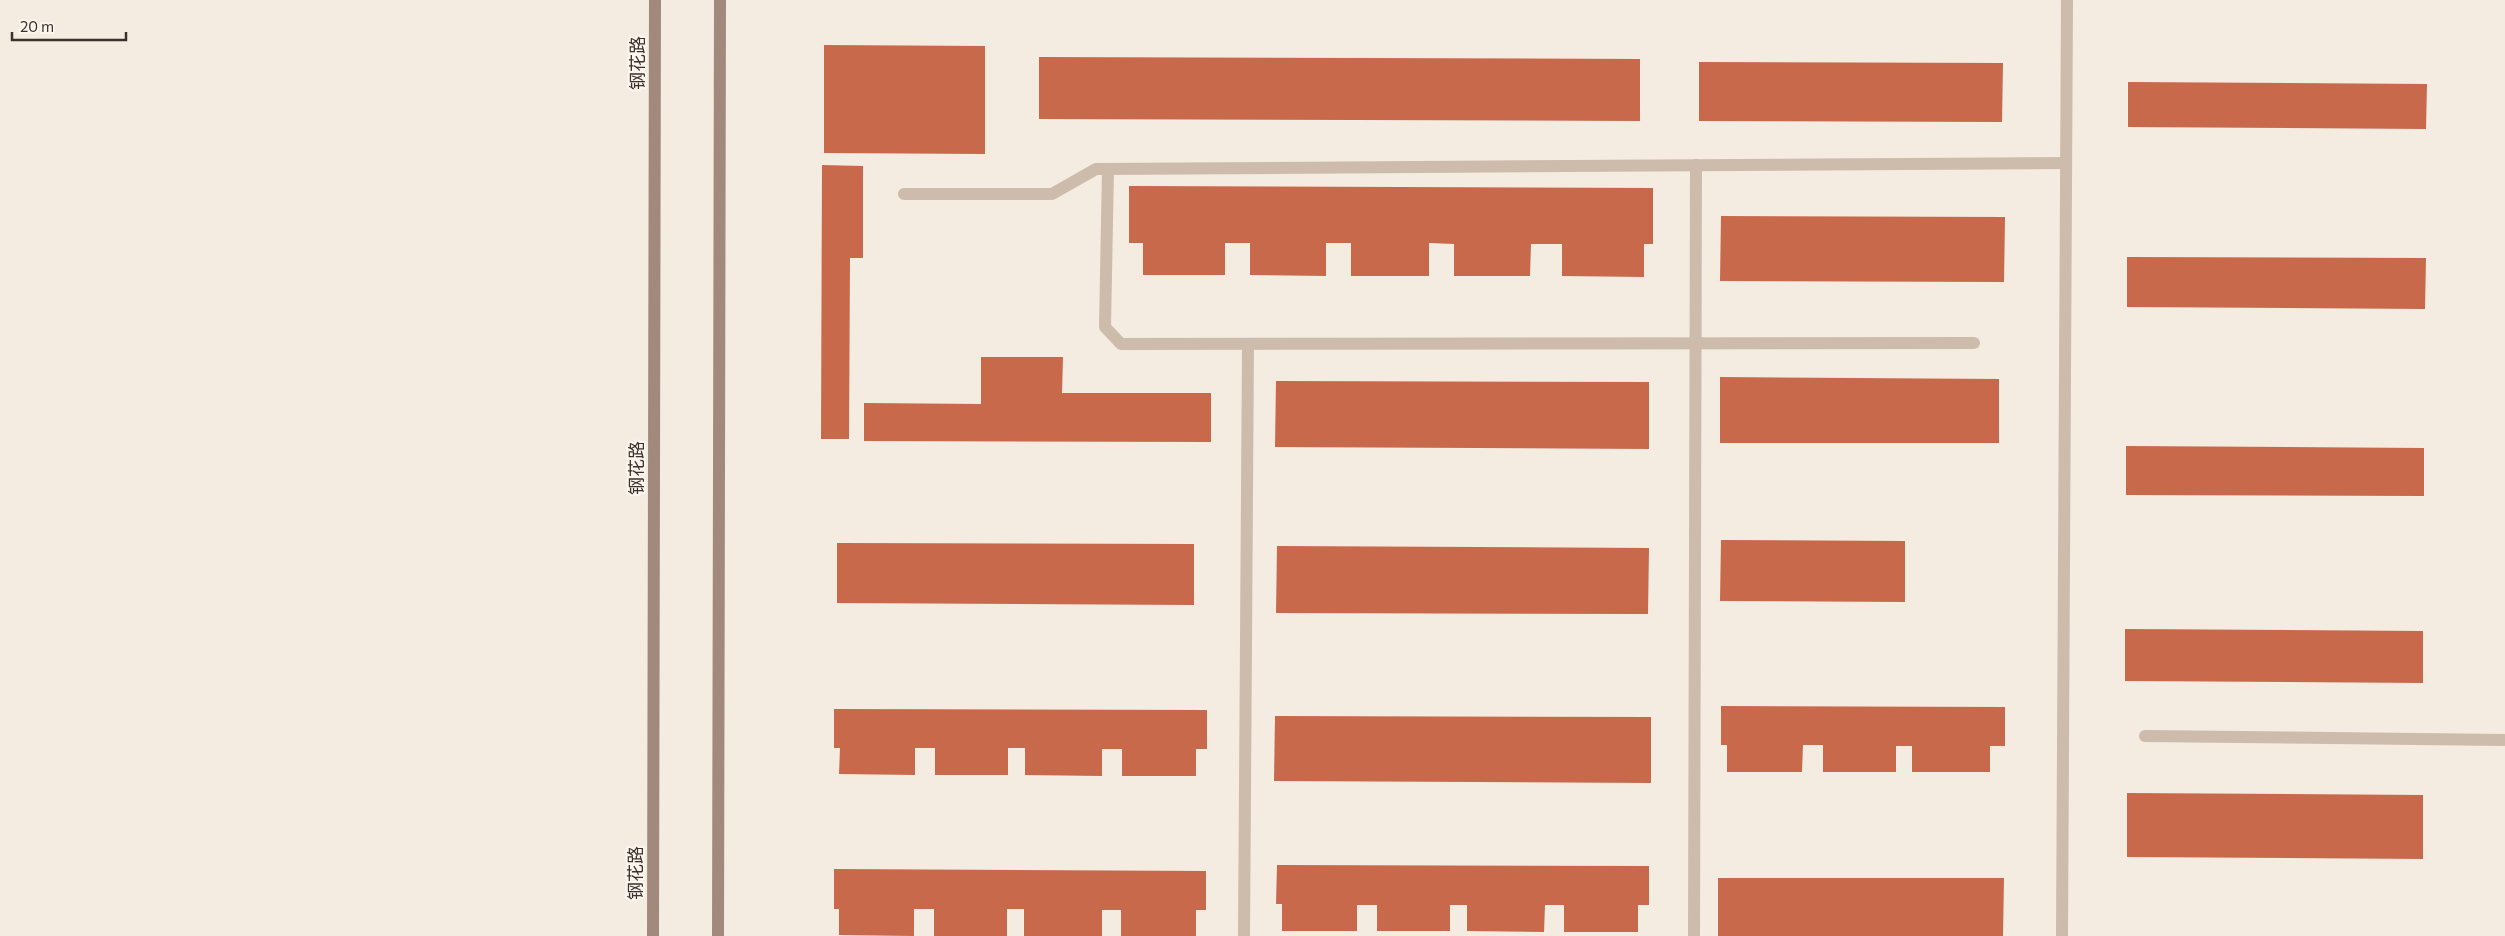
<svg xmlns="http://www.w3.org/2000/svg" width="2505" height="936" font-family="Commissioner,'Noto Sans SC',sans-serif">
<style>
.building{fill:#c8694b}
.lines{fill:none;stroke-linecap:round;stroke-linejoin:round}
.service{stroke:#cdbbac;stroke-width:12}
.tertiary{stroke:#cdbbac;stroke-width:12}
.secondary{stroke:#a18a7d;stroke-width:12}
.labels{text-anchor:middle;stroke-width:4.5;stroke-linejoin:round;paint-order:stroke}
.street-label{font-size:18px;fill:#3b302b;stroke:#fbf5ee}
</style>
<rect width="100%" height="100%" fill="#f4ebe1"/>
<g class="building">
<polygon points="824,45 985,46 985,154 824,153"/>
<polygon points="1039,57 1640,59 1640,121 1039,119"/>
<polygon points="1699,62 2003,63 2002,122 1699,121"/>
<polygon points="2128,82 2427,84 2426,129 2128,127"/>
<polygon points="822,165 863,166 863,258 850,258 849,439 821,439"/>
<polygon points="1129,186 1653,188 1653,244 1644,244 1644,277 1562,276 1562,244 1531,244 1530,276 1454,276 1454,244 1429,243 1429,276 1351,276 1351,243 1326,243 1326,276 1250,275 1250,243 1225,243 1225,275 1143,275 1143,243 1129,243"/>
<polygon points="1721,216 2005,217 2004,282 1720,281"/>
<polygon points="2127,257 2426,258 2425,309 2127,307"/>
<polygon points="981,357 1063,357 1062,393 1211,393 1211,442 864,441 864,403 981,404"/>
<polygon points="1720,377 1999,379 1999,443 1720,443"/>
<polygon points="1276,381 1649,382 1649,449 1275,447"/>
<polygon points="2126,446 2424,448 2424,496 2126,495"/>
<polygon points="1721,540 1905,541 1905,602 1720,601"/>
<polygon points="837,543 1194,544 1194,605 837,603"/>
<polygon points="1277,546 1649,548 1648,614 1276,613"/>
<polygon points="2125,629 2423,631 2423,683 2125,681"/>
<polygon points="1721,706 2005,707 2005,746 1990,746 1990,772 1912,772 1912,746 1896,746 1896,772 1823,772 1823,745 1803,745 1802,772 1727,772 1727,745 1721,745"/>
<polygon points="834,709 1207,710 1207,749 1196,749 1196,776 1122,776 1122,749 1102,749 1102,776 1025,775 1025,748 1008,748 1008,775 935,775 935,748 915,748 915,775 839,774 840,748 834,748"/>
<polygon points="1275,716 1651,717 1651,783 1274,781"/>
<polygon points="2127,793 2423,795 2423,859 2127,857"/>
<polygon points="1277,865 1649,866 1649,905 1638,905 1638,932 1564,932 1564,905 1545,905 1544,932 1467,931 1467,905 1450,905 1450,931 1377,931 1377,905 1357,905 1357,931 1282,931 1282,904 1276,904"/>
<polygon points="834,869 1206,871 1206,910 1196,910 1196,936 1121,936 1121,910 1102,910 1102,936 1024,936 1024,909 1007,909 1007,936 934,936 934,909 914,909 914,936 839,935 839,909 834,909"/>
<polygon points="1718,878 2004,878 2003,936 1718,936"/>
</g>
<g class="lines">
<g class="service">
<polyline points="1108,169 1105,327 1121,344 1974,343"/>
<polyline points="904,194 1052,194 1096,169 2066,163"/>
<polyline points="2145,736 2505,740"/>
<polyline points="1244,936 1248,344"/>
<polyline points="1694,936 1696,165"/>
</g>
<polyline class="tertiary" points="2062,936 2067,0"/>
<g class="secondary">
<polyline points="653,936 655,0"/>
<polyline points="718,936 720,0"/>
</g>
</g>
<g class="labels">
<g class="street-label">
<text transform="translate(638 63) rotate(-90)" y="6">钢花路</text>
<text transform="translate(637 468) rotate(-90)" y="6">钢花路</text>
<text transform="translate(636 873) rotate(-90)" y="6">钢花路</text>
</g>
</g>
<path d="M12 32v8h114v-8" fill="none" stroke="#3b302b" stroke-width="2.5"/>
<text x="20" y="32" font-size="15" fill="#3b302b" stroke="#fbf5ee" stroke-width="4" paint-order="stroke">20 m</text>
</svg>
